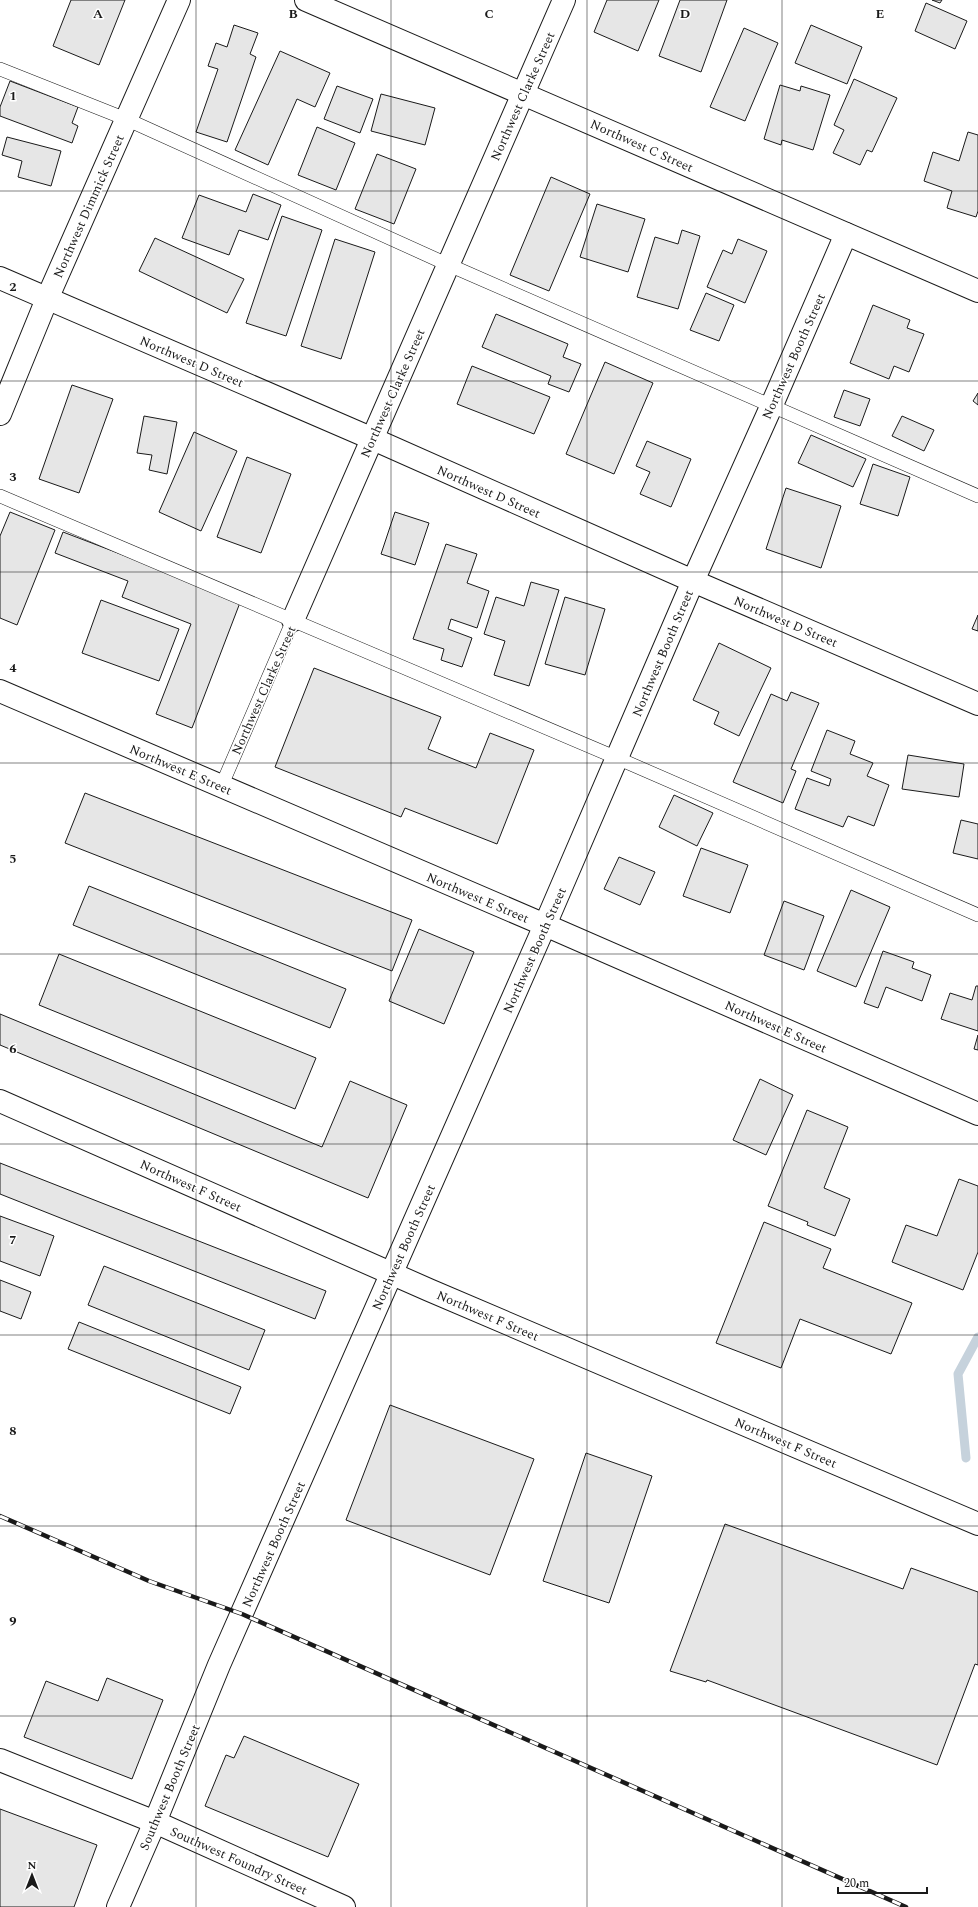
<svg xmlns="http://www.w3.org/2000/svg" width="978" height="1907" font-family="Spectral,serif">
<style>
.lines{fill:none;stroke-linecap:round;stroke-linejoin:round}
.stream{stroke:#c6d2dc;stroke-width:9}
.building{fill:#e6e6e6;stroke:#1a1a1a}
.lane-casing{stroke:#1a1a1a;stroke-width:14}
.street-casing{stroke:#1a1a1a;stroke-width:24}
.secondary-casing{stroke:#1a1a1a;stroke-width:24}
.lane{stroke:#fff;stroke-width:13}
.street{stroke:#fff;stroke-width:22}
.secondary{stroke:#fff;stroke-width:22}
.rail-casing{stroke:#1a1a1a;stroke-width:4.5}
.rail{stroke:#fff;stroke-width:3;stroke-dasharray:9;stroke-linecap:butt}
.grid{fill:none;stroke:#1a1a1a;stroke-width:1;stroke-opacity:0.55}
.labels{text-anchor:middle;stroke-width:3;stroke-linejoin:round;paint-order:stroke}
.street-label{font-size:13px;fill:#1a1a1a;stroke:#fff}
.grid-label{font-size:13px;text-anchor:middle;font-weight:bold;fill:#1a1a1a;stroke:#fff;stroke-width:3;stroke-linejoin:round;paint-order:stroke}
</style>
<rect width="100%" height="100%" fill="#fff"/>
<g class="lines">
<polyline class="stream" points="966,1458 958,1374 978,1337"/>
</g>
<g class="building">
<polygon points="71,0 125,0 99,65 53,46"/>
<polygon points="607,0 659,0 638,51 594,32"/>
<polygon points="680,0 727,0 701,72 659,56"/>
<polygon points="932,0 942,0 940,3"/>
<polygon points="926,3 967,21 955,49 915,31"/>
<polygon points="234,25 258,33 250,54 256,57 227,142 196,132 218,69 208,66 216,43 227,47"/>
<polygon points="811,25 862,47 847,84 795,63"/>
<polygon points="744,28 778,43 745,121 710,107"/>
<polygon points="280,51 330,73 315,107 297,99 268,165 235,150"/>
<polygon points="854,79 897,98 872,152 867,150 860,165 833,153 844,130 834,125"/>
<polygon points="10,81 78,107 72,123 78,126 72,143 0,116 0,107"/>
<polygon points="780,85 800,91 801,86 830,95 813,150 782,140 781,145 764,139"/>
<polygon points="337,86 373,99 360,133 324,119"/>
<polygon points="381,94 435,108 425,145 371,131"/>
<polygon points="317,127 355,143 336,190 298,175"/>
<polygon points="968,132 978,135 978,211 976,217 947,208 952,191 924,181 933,152 959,161"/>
<polygon points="7,137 61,151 51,186 18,177 22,161 2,155"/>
<polygon points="377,154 416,169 394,224 355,209"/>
<polygon points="551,177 590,194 549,291 510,275"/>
<polygon points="253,194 281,205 268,240 239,230 229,255 182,238 199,195 246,212"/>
<polygon points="597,204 645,219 628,272 580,257"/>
<polygon points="282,216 322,230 286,336 246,323"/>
<polygon points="682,230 700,236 678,309 637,297 655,237 678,244"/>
<polygon points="155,238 244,279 227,313 139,271"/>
<polygon points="335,239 375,252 341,359 301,346"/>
<polygon points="738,239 767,251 745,303 707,287 723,250 732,254"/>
<polygon points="706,293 734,305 719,341 690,330"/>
<polygon points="873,305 910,320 907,328 924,334 909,372 894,366 889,379 850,363"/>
<polygon points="496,314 568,344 563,357 581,364 569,392 548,384 551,376 482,347"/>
<polygon points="605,362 653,383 614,474 566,454"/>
<polygon points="472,366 550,397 534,434 457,404"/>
<polygon points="72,385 113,399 79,493 39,479"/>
<polygon points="844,390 870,399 860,426 834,417"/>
<polygon points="978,393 978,405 973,401"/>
<polygon points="144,416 177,422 167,474 149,470 152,455 137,453"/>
<polygon points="902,416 934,430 924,451 892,436"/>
<polygon points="194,432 237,451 201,531 159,512"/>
<polygon points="811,435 866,459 853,487 798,463"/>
<polygon points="647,441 691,459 671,507 640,494 650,472 636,466"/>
<polygon points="247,457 291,474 261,553 217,537"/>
<polygon points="873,464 910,477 898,516 860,504"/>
<polygon points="786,488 841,506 821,568 766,549"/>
<polygon points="10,512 55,530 17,625 0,618 0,536"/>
<polygon points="395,512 429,523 415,565 381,554"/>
<polygon points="63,532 241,600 192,728 156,714 191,624 122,597 128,581 55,553"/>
<polygon points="446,544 477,554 467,583 489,591 477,628 451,619 448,629 472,638 462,667 441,660 444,649 413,639"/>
<polygon points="531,582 559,590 529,686 494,675 505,641 484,634 496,597 524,606"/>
<polygon points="565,597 605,609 585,675 545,664"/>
<polygon points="101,600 179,629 159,681 82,653"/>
<polygon points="978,615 978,631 972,629"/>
<polygon points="719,643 771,668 739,736 714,724 719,712 693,700"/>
<polygon points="314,668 441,717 428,749 476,768 490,733 534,750 497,844 405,808 401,817 275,767"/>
<polygon points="791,692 819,703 791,769 796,771 783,803 733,782 771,694 787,701"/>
<polygon points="827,730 855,741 850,754 873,763 867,776 889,785 874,826 848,816 843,827 795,809 807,778 829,786 831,779 811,771"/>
<polygon points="908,755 964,764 959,797 902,789"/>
<polygon points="85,793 412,920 392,971 65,843"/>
<polygon points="674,795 713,813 697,846 659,827"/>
<polygon points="961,820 978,824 978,859 953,853"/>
<polygon points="701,848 748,865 730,913 683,896"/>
<polygon points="619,857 655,872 640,905 604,889"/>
<polygon points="89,886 346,989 330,1028 73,925"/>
<polygon points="851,890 890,907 856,987 817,971"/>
<polygon points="784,901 824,916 804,970 764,955"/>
<polygon points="419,929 474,952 444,1024 389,1001"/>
<polygon points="883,951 914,962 912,968 931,975 922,1001 886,987 878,1008 864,1003"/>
<polygon points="59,954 316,1058 295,1109 39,1005"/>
<polygon points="976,986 978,986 978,1031 941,1019 950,993 972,1000"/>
<polygon points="0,1014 322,1147 350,1081 407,1105 368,1198 0,1045"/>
<polygon points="978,1035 978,1050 974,1049"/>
<polygon points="760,1079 793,1095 766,1155 733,1140"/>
<polygon points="807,1110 848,1127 824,1188 850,1199 835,1236 807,1225 808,1222 768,1206"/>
<polygon points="0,1163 326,1291 315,1319 0,1194"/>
<polygon points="959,1179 978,1186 978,1252 963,1290 892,1262 906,1225 937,1236"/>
<polygon points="0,1216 54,1236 40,1276 0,1261"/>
<polygon points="764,1222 831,1249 823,1268 912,1303 891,1354 800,1319 781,1368 716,1343"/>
<polygon points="104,1266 265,1330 249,1370 88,1305"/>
<polygon points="0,1280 31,1292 21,1319 0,1311"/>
<polygon points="79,1322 241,1387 230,1414 68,1349"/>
<polygon points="390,1405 534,1459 490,1575 346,1520"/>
<polygon points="586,1453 652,1476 609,1603 543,1581"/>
<polygon points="725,1524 903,1589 911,1568 978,1592 978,1665 975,1664 937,1765 707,1680 706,1682 670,1671"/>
<polygon points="107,1678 163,1700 132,1779 24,1737 46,1681 98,1701"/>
<polygon points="244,1736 359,1784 328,1857 205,1806 226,1755 234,1758"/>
<polygon points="0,1809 97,1845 74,1907 0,1907"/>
</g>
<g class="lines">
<g class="lane-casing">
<g id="lane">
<polyline points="0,69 126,119 449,265 978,496"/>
<polyline points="0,496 617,758 978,915"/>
<polyline points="221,787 293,620"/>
</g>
</g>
<g class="street-casing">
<g id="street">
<polyline points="306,0 978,291"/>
<polyline points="0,278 373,439 693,581 771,407 846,234"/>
<polyline points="293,620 564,0"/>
<polyline points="0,691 545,925 978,1114"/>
<polyline points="0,1760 155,1822 344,1907"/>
</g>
</g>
<g class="secondary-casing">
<g id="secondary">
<polyline points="0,414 47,299 179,0"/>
<polyline points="0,1101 429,1290 978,1524"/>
<polyline points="118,1907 155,1822 219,1665 545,925 693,581 978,704"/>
</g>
</g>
<use href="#lane" class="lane"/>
<use href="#street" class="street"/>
<use href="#secondary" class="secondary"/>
<g class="rail-casing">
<polyline id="rail" points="0,1516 149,1581 242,1614 906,1907"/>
</g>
<use href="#rail" class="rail"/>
</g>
<path class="grid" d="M196 0V1907M391 0V1907M587 0V1907M782 0V1907M0 191H978M0 381H978M0 572H978M0 763H978M0 954H978M0 1144H978M0 1335H978M0 1526H978M0 1716H978"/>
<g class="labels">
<g class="street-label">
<text transform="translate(522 96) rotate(-66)" y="5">Northwest Clarke Street</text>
<text transform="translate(642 145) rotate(24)" y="5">Northwest C Street</text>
<text transform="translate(88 206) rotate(-66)" y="5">Northwest Dimmick Street</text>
<text transform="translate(793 356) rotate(-66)" y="5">Northwest Booth Street</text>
<text transform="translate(192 361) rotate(23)" y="5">Northwest D Street</text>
<text transform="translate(392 393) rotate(-66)" y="5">Northwest Clarke Street</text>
<text transform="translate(489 491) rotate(24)" y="5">Northwest D Street</text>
<text transform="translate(786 621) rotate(23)" y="5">Northwest D Street</text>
<text transform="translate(662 653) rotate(-67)" y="5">Northwest Booth Street</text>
<text transform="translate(263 690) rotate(-66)" y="5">Northwest Clarke Street</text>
<text transform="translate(181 769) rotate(23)" y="5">Northwest E Street</text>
<text transform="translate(478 897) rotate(23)" y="5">Northwest E Street</text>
<text transform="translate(534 950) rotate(-66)" y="5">Northwest Booth Street</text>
<text transform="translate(776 1026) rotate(24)" y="5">Northwest E Street</text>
<text transform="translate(191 1185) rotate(24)" y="5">Northwest F Street</text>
<text transform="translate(403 1247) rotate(-66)" y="5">Northwest Booth Street</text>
<text transform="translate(488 1315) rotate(23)" y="5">Northwest F Street</text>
<text transform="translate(786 1442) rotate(23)" y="5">Northwest F Street</text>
<text transform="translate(273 1544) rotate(-66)" y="5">Northwest Booth Street</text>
<text transform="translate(169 1787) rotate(-67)" y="5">Southwest Booth Street</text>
<text transform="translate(239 1860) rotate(24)" y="5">Southwest Foundry Street</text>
</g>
</g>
<g class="grid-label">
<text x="98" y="18">A</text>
<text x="293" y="18">B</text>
<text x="489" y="18">C</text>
<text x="685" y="18">D</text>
<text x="880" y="18">E</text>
<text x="13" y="100">1</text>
<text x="13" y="291">2</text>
<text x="13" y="481">3</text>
<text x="13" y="672">4</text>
<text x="13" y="863">5</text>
<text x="13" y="1053">6</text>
<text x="13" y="1244">7</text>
<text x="13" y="1435">8</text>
<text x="13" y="1625">9</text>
</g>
<g transform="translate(32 1875)" stroke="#ffffff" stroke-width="3" paint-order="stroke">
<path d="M0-3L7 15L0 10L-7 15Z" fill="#1a1a1a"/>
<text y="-6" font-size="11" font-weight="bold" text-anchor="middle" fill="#1a1a1a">N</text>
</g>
<path d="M838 1887v6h89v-6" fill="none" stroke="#1a1a1a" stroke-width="2"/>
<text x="844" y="1887" font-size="12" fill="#1a1a1a" stroke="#ffffff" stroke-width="3" paint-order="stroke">20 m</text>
</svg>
